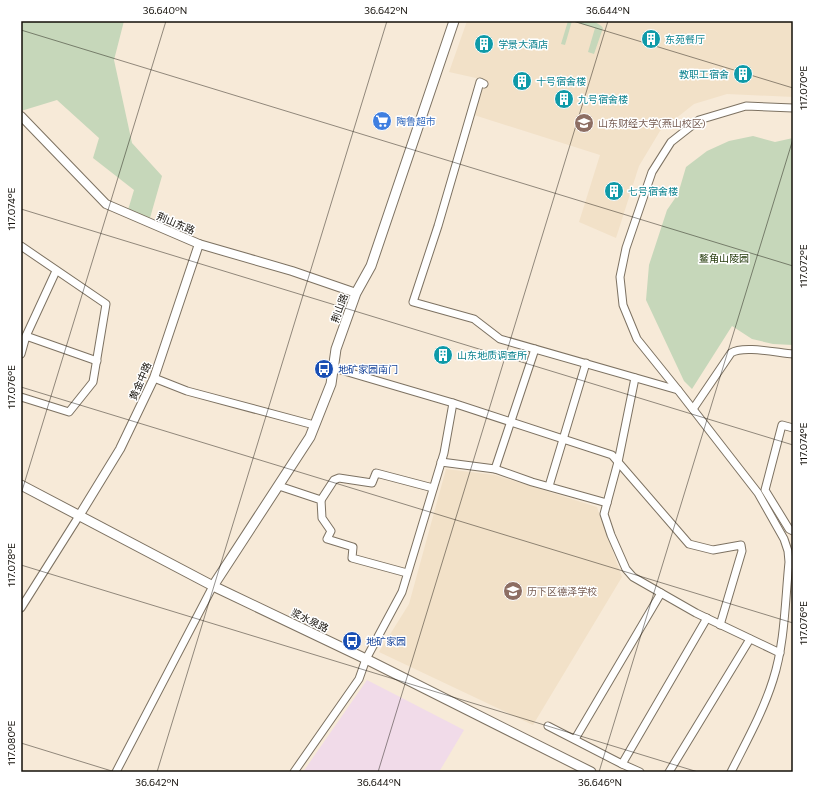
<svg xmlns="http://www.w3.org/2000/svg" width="814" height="793" font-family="Commissioner,'Noto Sans SC',sans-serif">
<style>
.commercial{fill:#f1dbe9}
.built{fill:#f2e1c8}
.green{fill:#c6d7ba}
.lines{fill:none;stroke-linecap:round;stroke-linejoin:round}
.minor-casing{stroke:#7d7262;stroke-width:9}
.tertiary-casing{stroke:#7d7262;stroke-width:10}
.secondary-casing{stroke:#7d7262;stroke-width:11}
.minor{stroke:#fff;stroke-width:7}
.tertiary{stroke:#fff;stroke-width:8}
.secondary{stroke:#fff;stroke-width:9}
.ticks{fill:none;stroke:#130f09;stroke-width:1;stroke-opacity:0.45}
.labels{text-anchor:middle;stroke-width:3;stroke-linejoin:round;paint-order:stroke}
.culture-label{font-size:10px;fill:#0d838f;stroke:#fff;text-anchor:start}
.shop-label{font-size:10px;fill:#366cbe;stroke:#fff;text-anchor:start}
.education-label{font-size:10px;fill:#785e54;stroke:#fff;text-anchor:start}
.street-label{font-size:10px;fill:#130f09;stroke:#fff}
.park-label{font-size:10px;fill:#1d3404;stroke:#fff}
.transit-label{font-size:10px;fill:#164399;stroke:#fff;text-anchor:start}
.neatline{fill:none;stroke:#130f09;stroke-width:1.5}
.ticks-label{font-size:10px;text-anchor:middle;fill:#130f09}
</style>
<rect width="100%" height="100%" fill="#f7ead8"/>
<polygon class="commercial" points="367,680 464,730 439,772 303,772"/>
<g class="built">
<polygon points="467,21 793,21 793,97 727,94 694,104 660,131 639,166 616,238 579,222 600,155 474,115 485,80 449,72"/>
<polygon points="446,469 495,475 597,507 622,577 533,725 379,652 409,604"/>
</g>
<g class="green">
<polygon points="21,21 124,21 114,60 132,143 162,176 150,218 128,210 134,190 93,158 99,138 57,100 21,111"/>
<path d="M568 21C580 21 595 18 603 28L594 54 588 52 595 28 572 21 565 45 561 44Z"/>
<polygon points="753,136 775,142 793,138 793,345 773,344 752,339 732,326 692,389 684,381 646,300 649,265 667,210 678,194 686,167 707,151 729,141"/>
</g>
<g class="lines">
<g class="minor-casing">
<g id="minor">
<path d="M484 84 480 82 438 226 413 302 474 319 500 339 678 390 758 493 784 539 788 551 789 562C785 601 785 643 773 680 763 712 746 742 731 772"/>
<polyline points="21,246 106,304 93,382 69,412 21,397"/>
<polyline points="26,336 56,271"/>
<polyline points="21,354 26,336 97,361"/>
<polyline points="154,378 187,391 314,425"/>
<polyline points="635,378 618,462 604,514 611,535 626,569 633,577 696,613 780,653"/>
<polyline points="678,390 637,339 623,305 620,277 626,248 652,172 671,142 699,120 746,106 793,108"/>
<polyline points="453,403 612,455 689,544 713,550 741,545 742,551 720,625"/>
<path d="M693 409 731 353C743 345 778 353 793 354"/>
<polyline points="793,428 782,425 765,490 789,529 793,531"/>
<polyline points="441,462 495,469 532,482 607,503"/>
<polyline points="495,469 535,349"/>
<polyline points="279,486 321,500 322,518 331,531 327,539 353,547 352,558 407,573"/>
<polyline points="549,486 586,363"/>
<polyline points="321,500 334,480 339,478 372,483 376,473 433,488"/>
<polyline points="21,608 79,516"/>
<polyline points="548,726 622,764 707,618"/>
<polyline points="575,739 661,593"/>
<polyline points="622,764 640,772"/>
<polyline points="116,772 213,586"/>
<polyline points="294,772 359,679 366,659 402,592 444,453 453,403 334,368"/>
<polyline points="669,772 750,639"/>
</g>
</g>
<g class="tertiary-casing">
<g id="tertiary">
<polyline points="21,116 106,204 199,244 292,271 356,293"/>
<polyline points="79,516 120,449 154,378 199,244"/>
</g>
</g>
<g class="secondary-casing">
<g id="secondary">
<polyline points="21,485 213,586 366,659 591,772"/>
<polyline points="213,586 310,437 331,384 336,349 356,293 371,266 454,21"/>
</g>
</g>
<use href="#minor" class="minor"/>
<use href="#tertiary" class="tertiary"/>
<use href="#secondary" class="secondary"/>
</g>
<path class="ticks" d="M573 21 793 88M21 30 793 266M21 209 793 445M21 387 793 623M21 494 166 21M21 565 698 772M21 743 115 772M157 772 387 21M378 772 608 21M599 772 793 139"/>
<defs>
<g id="building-disc" transform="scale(1)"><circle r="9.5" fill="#0f9aa8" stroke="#fff"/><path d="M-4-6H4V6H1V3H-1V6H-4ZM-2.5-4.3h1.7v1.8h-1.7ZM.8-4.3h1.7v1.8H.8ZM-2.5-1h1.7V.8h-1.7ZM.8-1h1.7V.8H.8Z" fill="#fff"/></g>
<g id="supermarket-disc" transform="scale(1)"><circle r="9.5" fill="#3f7fe0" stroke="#fff"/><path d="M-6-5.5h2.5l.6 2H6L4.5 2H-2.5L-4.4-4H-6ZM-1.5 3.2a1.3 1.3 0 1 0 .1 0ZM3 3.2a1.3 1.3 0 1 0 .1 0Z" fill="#fff"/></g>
<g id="university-disc" transform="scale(1)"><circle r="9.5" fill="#8d6e63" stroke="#fff"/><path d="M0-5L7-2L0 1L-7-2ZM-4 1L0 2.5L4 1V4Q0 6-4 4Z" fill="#fff"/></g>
<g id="bus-disc" transform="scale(1)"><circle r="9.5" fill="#1a4fb4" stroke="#fff"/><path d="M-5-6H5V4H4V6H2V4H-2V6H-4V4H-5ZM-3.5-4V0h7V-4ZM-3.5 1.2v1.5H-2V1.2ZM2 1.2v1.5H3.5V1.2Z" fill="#fff"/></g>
<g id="school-disc" transform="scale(1)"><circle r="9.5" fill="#8d6e63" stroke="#fff"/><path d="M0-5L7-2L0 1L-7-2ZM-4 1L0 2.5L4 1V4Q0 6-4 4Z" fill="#fff"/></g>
</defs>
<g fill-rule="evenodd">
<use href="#building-disc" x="651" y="39"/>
<use href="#building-disc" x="484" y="44"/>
<use href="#building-disc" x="743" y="74"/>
<use href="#building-disc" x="522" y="81"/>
<use href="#building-disc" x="564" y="99"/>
<use href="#supermarket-disc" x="382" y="121"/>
<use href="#university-disc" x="584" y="123"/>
<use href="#building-disc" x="614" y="191"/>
<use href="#building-disc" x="443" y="355"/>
<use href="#bus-disc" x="324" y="369"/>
<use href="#school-disc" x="513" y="591"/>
<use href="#bus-disc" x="352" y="641"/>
</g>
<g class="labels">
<g class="culture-label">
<text x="665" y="43">东苑餐厅</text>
<text x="498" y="48">学景大酒店</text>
<text x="729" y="78" text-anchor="end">教职工宿舍</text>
<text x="536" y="85">十号宿舍楼</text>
<text x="578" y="103">九号宿舍楼</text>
<text x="628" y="195">七号宿舍楼</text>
<text x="457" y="359">山东地质调查所</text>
</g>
<g class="shop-label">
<text x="396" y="125">陶鲁超市</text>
</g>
<g class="education-label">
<text x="598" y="127">山东财经大学(燕山校区)</text>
<text x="527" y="595">历下区德泽学校</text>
</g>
<g class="street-label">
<text transform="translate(176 223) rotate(23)" y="4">荆山东路</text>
<text transform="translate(339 308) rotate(-70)" y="4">荆山路</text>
<text transform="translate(140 381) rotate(-67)" y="4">黄金中路</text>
<text transform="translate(310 620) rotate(26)" y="4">浆水泉路</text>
</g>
<g class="park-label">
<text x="724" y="262">鳌角山陵园</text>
</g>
<g class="transit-label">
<text x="338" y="373">地矿家园南门</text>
<text x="366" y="645">地矿家园</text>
</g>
</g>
<rect width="814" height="793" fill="none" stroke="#ffffff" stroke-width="44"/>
<rect x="22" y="22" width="770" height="749" class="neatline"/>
<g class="ticks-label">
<text x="165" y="14">36.640°N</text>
<text x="386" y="14">36.642°N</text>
<text x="608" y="14">36.644°N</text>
<text transform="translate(803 88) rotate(-90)" y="4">117.070°E</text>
<text transform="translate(11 209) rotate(-90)" y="4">117.074°E</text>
<text transform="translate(803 266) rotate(-90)" y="4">117.072°E</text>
<text transform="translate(11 387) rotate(-90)" y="4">117.076°E</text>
<text transform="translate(803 444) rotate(-90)" y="4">117.074°E</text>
<text transform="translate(11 565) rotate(-90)" y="4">117.078°E</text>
<text transform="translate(803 623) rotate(-90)" y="4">117.076°E</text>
<text transform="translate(11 743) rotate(-90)" y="4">117.080°E</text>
<text x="157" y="786">36.642°N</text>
<text x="379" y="786">36.644°N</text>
<text x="600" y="786">36.646°N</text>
</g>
</svg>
